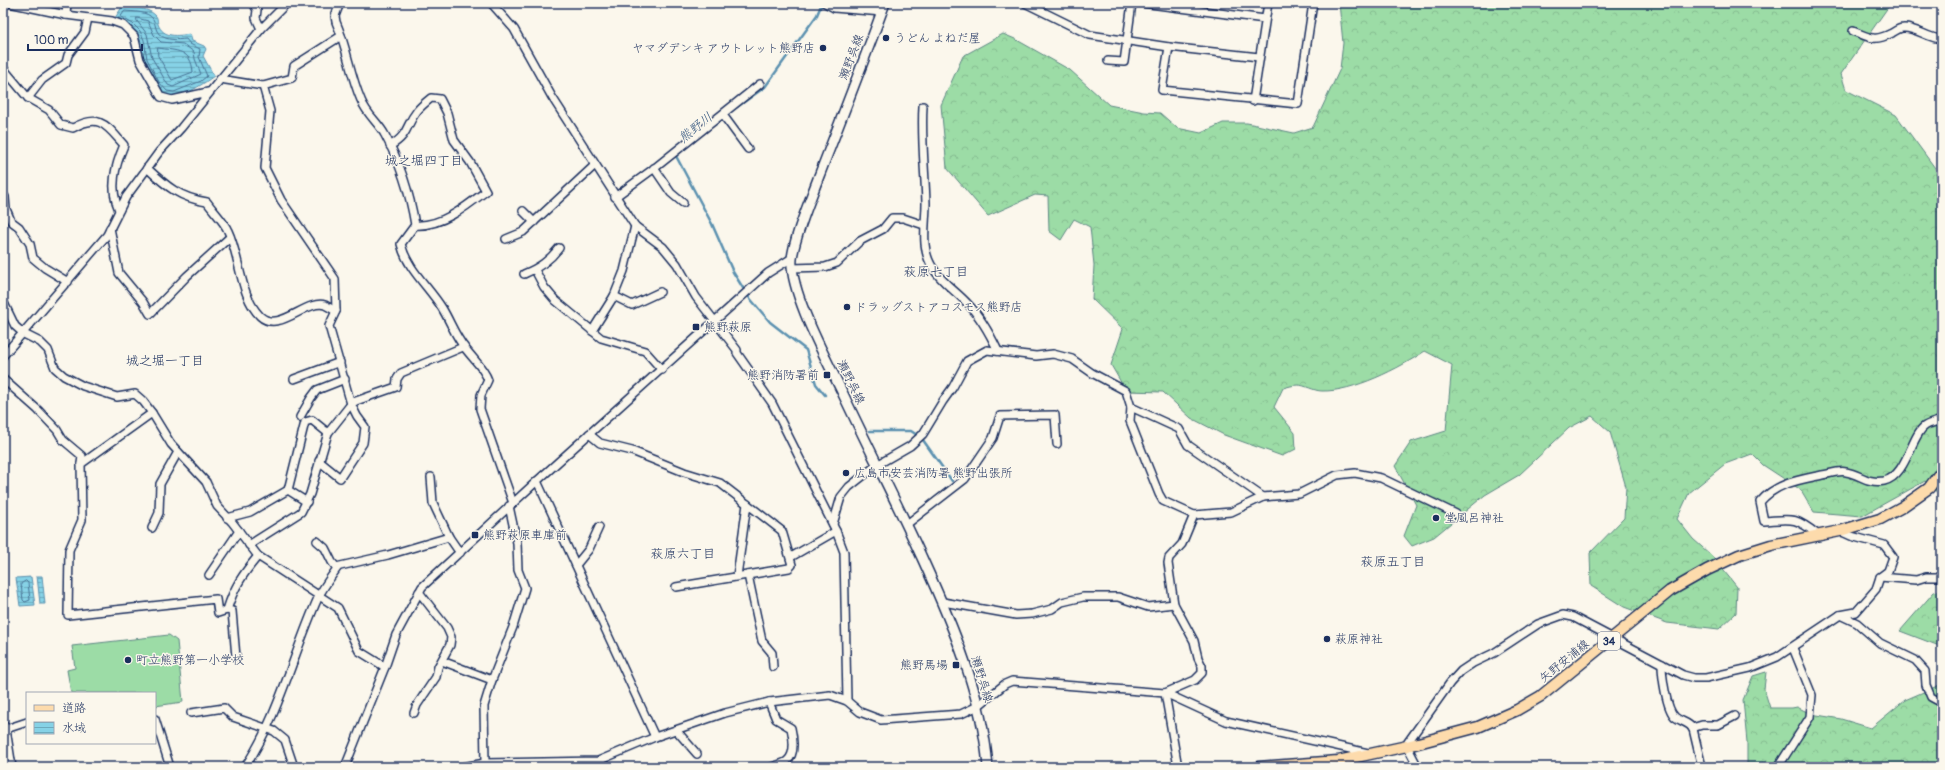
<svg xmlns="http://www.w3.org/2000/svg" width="1945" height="770" font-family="Pangolin,'Klee One',sans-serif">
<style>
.forest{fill:url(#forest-crowns);stroke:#5c8682}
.garden{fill:#9cdca6;stroke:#5c8682}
.water{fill:url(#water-rules);stroke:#5b91b0}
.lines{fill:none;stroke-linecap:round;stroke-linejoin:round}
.shore{stroke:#467094;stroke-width:1}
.stream{stroke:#5b91b0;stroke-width:2.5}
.minor-casing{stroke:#1b2f5e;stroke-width:10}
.secondary-casing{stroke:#1b2f5e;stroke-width:12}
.primary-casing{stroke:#1b2f5e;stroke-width:13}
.minor{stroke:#fbf7ec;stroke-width:7}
.secondary{stroke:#fbf7ec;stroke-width:9}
.primary{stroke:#fddbac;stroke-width:10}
.poi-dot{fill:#1b2f5e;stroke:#fbf7ec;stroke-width:1.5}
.labels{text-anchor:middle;stroke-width:3;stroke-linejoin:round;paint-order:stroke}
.shield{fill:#fbf7ec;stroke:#5e6b89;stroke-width:1}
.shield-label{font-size:11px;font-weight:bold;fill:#1b2f5e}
.poi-label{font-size:12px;fill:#1b2f5e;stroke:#fbf7ec;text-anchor:start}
.street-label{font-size:12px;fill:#1b2f5e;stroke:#fbf7ec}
.water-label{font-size:13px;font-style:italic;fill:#365880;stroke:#fbf7ec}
.neighbourhood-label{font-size:13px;fill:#1b2f5e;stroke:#fbf7ec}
</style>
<defs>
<pattern id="forest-crowns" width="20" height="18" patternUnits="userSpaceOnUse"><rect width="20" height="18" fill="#9cdca6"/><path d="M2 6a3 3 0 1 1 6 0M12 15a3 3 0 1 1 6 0" fill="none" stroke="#86bd91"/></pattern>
<pattern id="water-rules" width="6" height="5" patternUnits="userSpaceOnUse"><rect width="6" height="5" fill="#86d2e6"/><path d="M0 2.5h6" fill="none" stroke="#6dabbe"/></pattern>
</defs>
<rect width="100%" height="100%" fill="#fbf7ec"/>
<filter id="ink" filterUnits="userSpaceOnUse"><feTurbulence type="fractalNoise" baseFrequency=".025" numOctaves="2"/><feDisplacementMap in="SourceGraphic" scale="8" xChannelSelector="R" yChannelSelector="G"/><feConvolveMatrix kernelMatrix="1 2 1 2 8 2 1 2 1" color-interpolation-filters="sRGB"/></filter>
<g filter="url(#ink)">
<g class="forest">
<path d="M1339 3H1376L1383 7 1393 3H1891L1841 74 1846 90 1896 115 1935 168 1942 194V497L1925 481 1862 516 1814 512 1801 490 1763 465 1752 454 1725 464 1689 493 1677 519 1693 539 1711 555 1737 587 1736 613 1719 629 1667 623 1624 607 1591 586 1590 553 1624 518 1626 487 1610 432 1592 416 1569 428 1519 475 1485 495 1434 537 1412 546 1404 536 1416 505 1395 466 1411 442 1446 431 1452 365 1425 351C1400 368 1353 392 1322 391 1314 391 1305 385 1298 385 1293 385 1287 387 1283 388L1274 407 1295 433 1296 449 1282 456 1224 435 1191 418 1163 392 1126 391 1111 365 1123 329 1092 299 1094 265 1090 227 1074 219 1061 240 1049 231 1048 196 1035 195 988 216 947 168 941 105 963 56 1003 34 1015 39 1070 70 1109 105 1144 112 1160 113 1177 128 1201 133 1223 123H1247L1294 133 1313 127 1340 69 1343 43Z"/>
<polygon points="1942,590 1942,647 1900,631 1934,592"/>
<polygon points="1766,672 1764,689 1770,708 1792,708 1797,707 1811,714 1841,719 1871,728 1905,700 1942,684 1942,767 1747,767 1747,742 1743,700 1753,676"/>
</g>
<polygon class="garden" points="169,635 177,641 183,702 155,706 155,693 71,693 67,670 75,668 72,646"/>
<g class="water">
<path d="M122 7C133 8 147 7 155 15 158 18 157 20 158 24 163 38 177 36 190 34L192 41 204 46 206 49 203 56 214 76C203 84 179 101 166 95 159 92 147 69 144 62 141 54 143 45 139 37 134 26 123 25 115 18Z"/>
<polygon points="37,576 42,576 45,604 40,604"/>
<polygon points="31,577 35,605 20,606 16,578"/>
</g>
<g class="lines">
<g class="shore">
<path d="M125 11C133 12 148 11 153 19 155 22 155 27 157 31 162 41 177 40 186 39L190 44 200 49 199 57 207 76 201 81 174 92 167 91 159 82 147 59 144 40 140 31 133 24 121 17Z"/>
<polygon points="137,18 148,21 154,35 161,42 183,44 194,52 195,59 201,74 173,87 168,85 152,58 147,34 137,21"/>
<path d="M158 48C177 51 191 49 193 72L172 80 158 56Z"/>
<polygon points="26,581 28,583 30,600 25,602 23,600 21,584"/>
</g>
<g class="stream">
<polyline points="737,107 765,87 817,15 822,3"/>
<polyline points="681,151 676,156 712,224 733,272 743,288"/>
<polyline points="748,296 770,322 806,350 816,384 825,395"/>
<polyline points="870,431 911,431 917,435"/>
<polyline points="923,440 952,481"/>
</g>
<g class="minor-casing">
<g id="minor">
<polyline points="9,3 66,15 112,21 123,25 134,36 140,60 161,97 172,100 208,92"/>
<polyline points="253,3 257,10 256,18 261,29"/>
<path d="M340 3 335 16 336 22C347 47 350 75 361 100 367 115 378 122 385 135 400 163 410 194 415 225L401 244C407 269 429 287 442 308 450 321 455 336 465 348 473 359 484 368 488 380L481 395 480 409 513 503"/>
<polyline points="491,3 514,29 552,97 635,226 663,247 677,264 696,297 737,350 737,353 772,403 836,531 844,552 847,701"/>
<polyline points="825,3 834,8 882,12"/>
<polyline points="1025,3 1090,35 1169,47 1259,57"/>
<polyline points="1142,3 1265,19"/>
<polyline points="66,15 67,3"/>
<path d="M1853 31C1871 38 1874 42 1892 33 1895 31 1899 28 1903 28 1916 27 1928 39 1942 39"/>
<polyline points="1169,47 1162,90 1298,104 1313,3"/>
<polyline points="1108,61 1124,62 1132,3"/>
<path d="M3 68 28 98 49 110 61 125 73 128C100 113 106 125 124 145 115 166 109 188 119 210"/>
<polyline points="220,79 263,86 292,78 294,66 341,36"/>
<polyline points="263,86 270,111 265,168 281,200 335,279 336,311 329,326 351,404 357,416 365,427 363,443 340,478 319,461"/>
<polyline points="28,98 42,80 66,63 68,55 85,32 88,18"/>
<polyline points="1253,101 1268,3"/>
<path d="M923 106C921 138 925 170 926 203 926 224 920 249 933 268 941 282 956 291 967 303 981 317 990 334 998 351"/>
<polyline points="723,115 748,149"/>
<path d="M390 146C410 134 405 126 417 111 421 106 426 102 431 98L440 99 447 113 454 140 470 162 486 191C467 206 441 227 415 225"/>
<path d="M147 168C166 186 180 198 207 202 213 211 224 221 228 231 240 256 240 297 260 316 279 334 306 299 325 305 329 307 333 310 336 311"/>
<polyline points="654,168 671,193 683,203"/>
<polyline points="3,194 5,197 6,209 11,221 19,227 30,244 33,258 45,268 68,282"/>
<polyline points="615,197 656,167 760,84"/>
<polyline points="523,211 534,222"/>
<polyline points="110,228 119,273 143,302 150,314 187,276 230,237"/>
<polyline points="506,239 523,232 595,165"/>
<polyline points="792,268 825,267 837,263 860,241 883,229 892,218 903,218 924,225"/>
<polyline points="535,270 544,287 555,300 601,338 645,351 662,370"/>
<path d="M524 274C539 268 549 261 559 248"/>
<polyline points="614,296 632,305 660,292"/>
<polyline points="3,301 15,326 24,334 40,342 48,350 55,368 64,376 83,386 117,397 135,394 143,401 152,413 171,444 206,482 217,506 232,522 258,556 338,608 359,651 385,667"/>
<polyline points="592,331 614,296 624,271 635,226"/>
<polyline points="3,356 107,235 126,197 159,152 181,128 261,29 287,3"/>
<polyline points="3,379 38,410 57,430 63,440 82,456 81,464"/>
<polyline points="294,379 340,362"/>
<polyline points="1131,407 1179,429 1188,445 1263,497"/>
<path d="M152 413 81 464 82 520 69 550 68 615 216 599 218 613 227 610C234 587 243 574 258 556"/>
<polyline points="300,417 311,398 317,390 345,379"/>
<polyline points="589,434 600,443 632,451 684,472 720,483 782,531 792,565 789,568 676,587"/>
<polyline points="431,477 433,503 449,537 460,553"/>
<polyline points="537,481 655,737"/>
<polyline points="288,490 305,422 312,420 328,433"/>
<polyline points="227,518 250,512 288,490 307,502"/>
<polyline points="833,524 841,497 849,487 877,465 910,446 923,434 943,401 953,387 967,361 987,350 1036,356 1053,354 1072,359 1092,373 1126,391 1131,407 1130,421 1159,494 1163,501 1194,515 1231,512 1263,497 1299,494 1337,475 1355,473 1381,478 1456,514"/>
<polyline points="907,524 965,479 993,438 1000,416 1055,415 1057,444"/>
<polyline points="152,528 159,513 160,484 178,452"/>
<path d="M1817 534C1794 516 1792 519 1764 521L1760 502C1776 483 1799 480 1822 475 1830 474 1839 470 1846 472 1860 474 1867 484 1884 481 1907 476 1911 435 1925 426 1929 423 1937 422 1942 420"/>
<polyline points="317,541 325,548 332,562 336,567 388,555 449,537"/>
<polyline points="249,545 301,512 310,494 328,433 351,404 356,401 396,387 397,379 401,373 463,347"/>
<polyline points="791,557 836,531"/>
<polyline points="576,565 589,549 599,527"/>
<polyline points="209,575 239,531"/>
<polyline points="748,575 762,641 772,653 773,667"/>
<polyline points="737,576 747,504"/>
<polyline points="1880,577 1916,580 1926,577 1942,577"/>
<polyline points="943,602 1016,615 1032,614 1052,609 1062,602 1083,597 1118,597 1148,607 1174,604"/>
<polyline points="227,610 232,611 236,657"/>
<polyline points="1840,615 1857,623 1880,643 1915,660 1925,671 1926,685 1931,697 1942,703"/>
<polyline points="442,661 492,680"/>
<path d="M1662 664C1662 675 1666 709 1675 717 1681 722 1689 722 1693 729L1702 767"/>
<polyline points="1165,693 1195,680 1202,673 1202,666 1198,658 1194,641 1174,604 1168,563 1169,558 1182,544 1194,515"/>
<polyline points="1165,693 1178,767"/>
<path d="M769 702 776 719 791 728C793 737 796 754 787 761 783 764 776 765 772 767"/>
<polyline points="191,713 224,708 233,717 274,731 285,740 294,767"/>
<polyline points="414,713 417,705 436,677 438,667 450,645 451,637 447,628 419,592"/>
<polyline points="155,719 170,767"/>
<polyline points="3,723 6,729 12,767"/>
<polyline points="1692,728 1702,725 1718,725 1735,716"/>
<polyline points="6,729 27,722"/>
<polyline points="676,730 697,754"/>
<polyline points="485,763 484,706 492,680 513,627 525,588 518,570 517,543 509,506"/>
<path d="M245 767C279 716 293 654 318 598 323 587 331 577 338 567"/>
<polyline points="345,767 385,667 396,635 422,587 537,481 768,273 792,258"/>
<polyline points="462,767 485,763 598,761 655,737 725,713 769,702 830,695 847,701 860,712 881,720 961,714 978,706 1005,684 1012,681 1165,693 1226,721 1368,753"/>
<polyline points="1418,767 1407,746 1408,742 1450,683 1461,671 1473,663 1494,653 1538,624 1563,615 1573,617 1683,675 1694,678 1706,678 1750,668 1777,657 1840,615 1856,612 1876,589 1880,577 1888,571 1893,557 1884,545 1851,536 1840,531"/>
<polyline points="1778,767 1810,717 1812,695 1793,648"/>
</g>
</g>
<g class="secondary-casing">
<path id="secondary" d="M885 3C864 61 841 119 819 176 811 198 794 237 792 259 789 292 829 364 844 396 870 451 898 505 923 560 953 626 982 694 988 767"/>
</g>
<g class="primary-casing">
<polyline id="primary" points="1258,767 1338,761 1407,746 1478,727 1517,710 1541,696 1670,591 1707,570 1739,555 1771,545 1840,531 1880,519 1902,507 1929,488 1942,470"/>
</g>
<use href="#minor" class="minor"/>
<use href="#secondary" class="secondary"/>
<use href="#primary" class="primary"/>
</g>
</g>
<g class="poi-dot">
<circle cx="886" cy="38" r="4"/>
<circle cx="823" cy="48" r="4"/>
<circle cx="847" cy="307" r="4"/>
<rect x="692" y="323" width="8" height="8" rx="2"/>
<rect x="823" y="371" width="8" height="8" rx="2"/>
<circle cx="846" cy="473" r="4"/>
<circle cx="1436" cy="518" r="4"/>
<rect x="471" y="531" width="8" height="8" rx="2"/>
<circle cx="1327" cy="639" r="4"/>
<circle cx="128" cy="660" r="4"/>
<rect x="952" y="661" width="8" height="8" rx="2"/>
</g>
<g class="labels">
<rect class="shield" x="1598" y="632" width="22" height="18" rx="3"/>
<g class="shield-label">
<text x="1609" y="645">34</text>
</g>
<g class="poi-label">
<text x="894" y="42">うどん よねだ屋</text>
<text x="815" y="52" text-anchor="end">ヤマダデンキ アウトレット熊野店</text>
<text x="855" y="311">ドラッグストアコスモス熊野店</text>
<text x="704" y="331">熊野萩原</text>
<text x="819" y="379" text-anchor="end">熊野消防署前</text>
<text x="854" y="477">広島市安芸消防署 熊野出張所</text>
<text x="1444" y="522">堂風呂神社</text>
<text x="483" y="539">熊野萩原車庫前</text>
<text x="1335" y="643">萩原神社</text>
<text x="136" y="664">町立熊野第一小学校</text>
<text x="948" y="669" text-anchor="end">熊野馬場</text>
</g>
<g class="street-label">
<text transform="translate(851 57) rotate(-69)" y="4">瀬野呉線</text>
<text transform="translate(851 382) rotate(64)" y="4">瀬野呉線</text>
<text transform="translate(1564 661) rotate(-39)" y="4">矢野安浦線</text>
<text transform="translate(982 679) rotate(73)" y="4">瀬野呉線</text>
</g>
<g class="water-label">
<text transform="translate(695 127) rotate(-39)" y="5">熊野川</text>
</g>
<g class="neighbourhood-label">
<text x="424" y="165">城之堀四丁目</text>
<text x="936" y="276">萩原七丁目</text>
<text x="165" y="365">城之堀一丁目</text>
<text x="683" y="558">萩原六丁目</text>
<text x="1393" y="566">萩原五丁目</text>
</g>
</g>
<rect width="1945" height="770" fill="none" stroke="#fbf7ec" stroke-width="16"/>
<rect x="8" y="8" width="1929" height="754" fill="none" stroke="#1b2f5e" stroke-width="1.5" filter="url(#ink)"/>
<rect x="26" y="692" width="130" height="52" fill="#fbf7ec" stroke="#a1a7b3"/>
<rect x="34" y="705" width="20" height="6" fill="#fddbac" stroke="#a1a7b3"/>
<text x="62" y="712" font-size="12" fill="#1b2f5e">道路</text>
<rect x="34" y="722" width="20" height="12" fill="url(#water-rules)" stroke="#a1a7b3"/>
<text x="62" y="732" font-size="12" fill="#1b2f5e">水域</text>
<path d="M28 44v6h114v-6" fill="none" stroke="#1b2f5e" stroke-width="2"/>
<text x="34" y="44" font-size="12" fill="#1b2f5e" stroke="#fbf7ec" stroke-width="3" paint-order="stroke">100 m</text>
</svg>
